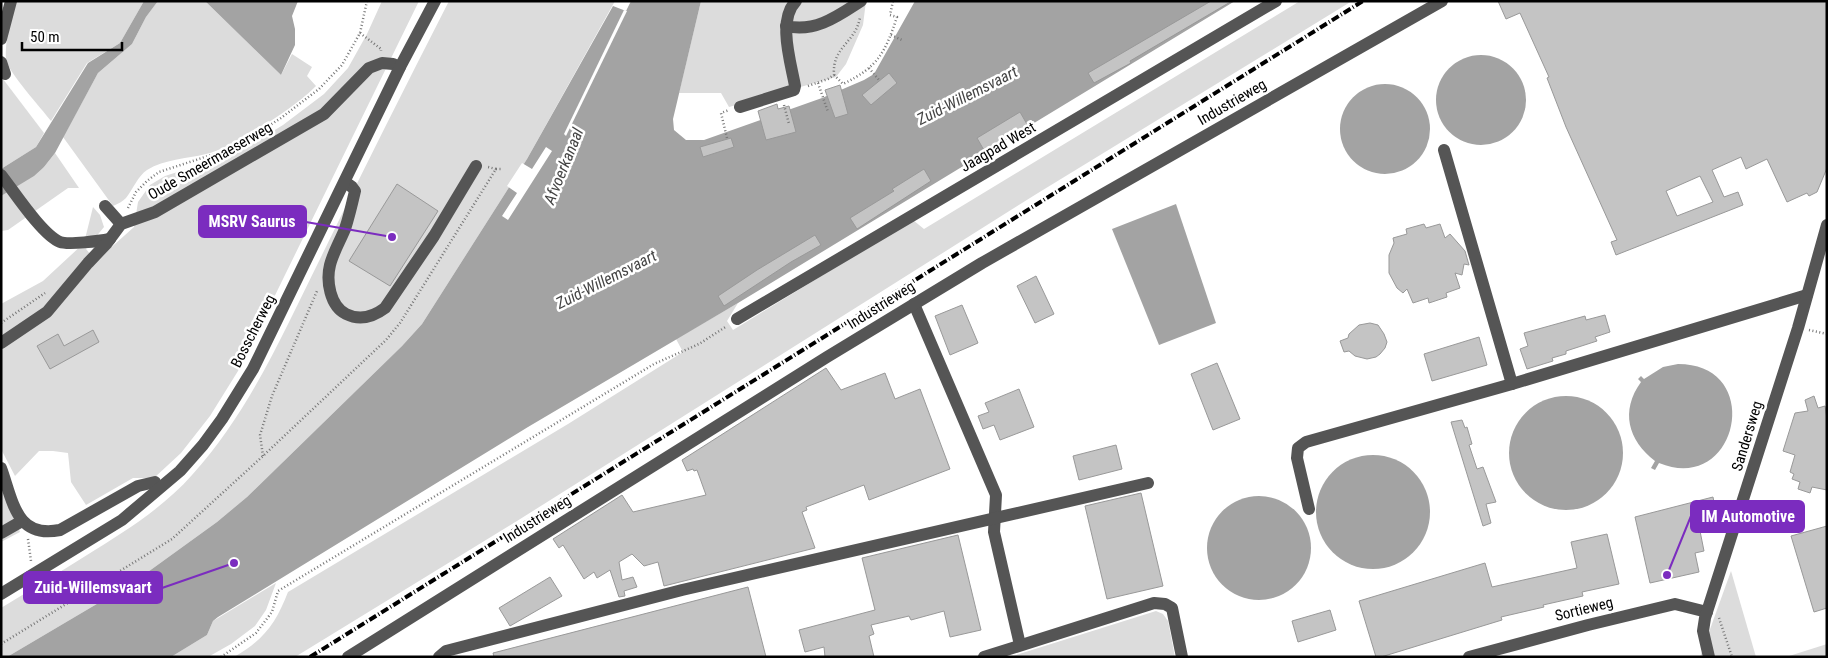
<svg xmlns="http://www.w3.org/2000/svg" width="1828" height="658" font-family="'Roboto Condensed',sans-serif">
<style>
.green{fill:#dcdcdc}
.water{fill:#a3a3a3}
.pier{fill:#fff}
.building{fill:#c4c4c4;stroke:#999;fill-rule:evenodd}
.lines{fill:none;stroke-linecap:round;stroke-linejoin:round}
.path{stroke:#777;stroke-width:2.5;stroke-dasharray:1 2.5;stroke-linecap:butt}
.minor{stroke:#555;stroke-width:12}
.rail{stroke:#000;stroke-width:4;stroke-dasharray:8 2.5 1 2.5;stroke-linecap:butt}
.labels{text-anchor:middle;stroke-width:5;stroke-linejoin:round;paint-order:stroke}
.street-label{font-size:15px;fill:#000;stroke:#fff}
.water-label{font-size:16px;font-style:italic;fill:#444;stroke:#fff}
.leader{fill:none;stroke:#7b2cbf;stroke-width:2}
.callout-dot{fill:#7b2cbf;stroke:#fff;stroke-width:2}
.callout{fill:#7b2cbf;stroke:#7b2cbf;stroke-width:2}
.callout-label{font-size:16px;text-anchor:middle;font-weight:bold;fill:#fff}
</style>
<rect width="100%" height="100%" fill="#fff"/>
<g class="green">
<path d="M14 1H144L120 43 87 63 51 121C42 109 7 71 6 59 5 44 10 16 14 1Z"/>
<path d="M158 1H205L281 75 292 54 312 67 307 76 316 86C296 107 234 147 206 154 186 159 165 159 147 170 138 176 133 189 126 198 123 201 118 204 113 206L63 137 98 73 132 44 146 17Z"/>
<polygon points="382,1 419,1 238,371 210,416 181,453 154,478 133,478 86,505 71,482 68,453 53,451 39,451 15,476 1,449 1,304 43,281 84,243 93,207 100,215 104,227 86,249 96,261 134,227 138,202 150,185 165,176 239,152 283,125 324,94 348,68 367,34"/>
<path d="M449 1H615L527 159 422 324 402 346 247 497 217 522 134 582 7 657H1V608C30 590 59 573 87 555 124 532 163 508 192 475 250 411 284 331 322 255 363 170 406 85 449 1Z"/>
<polygon points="701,1 866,1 863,25 846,64 836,77 729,107 721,93 679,93"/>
<path d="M1300 1H1352L1038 193 517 521 295 657H234C264 640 276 623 288 592L568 424 683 352 676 339 738 303 727 321 733 330 913 220 924 229Z"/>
<polygon points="3,79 44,133 36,147 1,169 1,82"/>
<polygon points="55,153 79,188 68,188 8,230 1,231 1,196 44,167"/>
<polygon points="1,479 20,532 1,542"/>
<polygon points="1731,571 1756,657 1700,657"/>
<polygon points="276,583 266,610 255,626 231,644 208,657 171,657 207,635 213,621"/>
<polygon points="1156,611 1163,614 1168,621 1175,657 1010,657"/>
<polygon points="1827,644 1827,657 1786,657"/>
</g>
<g class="water">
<polygon points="144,1 158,1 146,17 132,44 98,73 55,153 44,167 34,176 1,196 1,169 36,147 88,63 120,43"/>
<polygon points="205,1 298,1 292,16 295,29 295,45 281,75"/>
<polygon points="631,1 701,1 673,119 674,130 686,140 704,140 822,98 864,80 874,74 915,1 1235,1 738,303 528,427 218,617 213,621 207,635 171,657 7,657 134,582 217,522 247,497 402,346 422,324 527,159 613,6 626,11"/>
<circle cx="1481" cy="100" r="45"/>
<circle cx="1385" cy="129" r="45"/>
<polygon points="1176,204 1216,323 1159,345 1112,229"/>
<path d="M1678 364C1766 364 1738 496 1659 463L1655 470 1651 468 1655 461C1628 440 1620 411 1641 382L1638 379 1641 376 1644 379 1663 367Z"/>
<circle cx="1566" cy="453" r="57"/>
<circle cx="1373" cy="512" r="57"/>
<circle cx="1259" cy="548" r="52"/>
</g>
<g class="pier">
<polygon points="624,10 627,11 566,136 564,134"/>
<polygon points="546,147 552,151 508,220 502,216 517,193 507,186 522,163 532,169"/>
</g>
<g class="building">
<polygon points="1211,1 1232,1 1130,61 1131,63 1094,83 1088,73"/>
<path d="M1498 1H1827V168L1817 192 1809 196 1807 193 1787 202 1767 159 1746 169 1741 157 1712 170 1724 197 1738 192 1743 205 1616 255 1611 242 1617 240 1566 127 1547 78 1549 77 1520 13 1506 19ZM1700 176 1713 202 1677 216 1666 191Z"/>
<polygon points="889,73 897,83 871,105 862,95"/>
<polygon points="840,85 848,114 835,118 825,90"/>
<polygon points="777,104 778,109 789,106 796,132 766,140 758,111"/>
<polygon points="1020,112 1028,126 985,152 977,138"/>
<polygon points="731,138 734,147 703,157 700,147"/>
<polygon points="924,169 931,181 857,229 850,218 894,191 892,189"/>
<polygon points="397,184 438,211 390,286 349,261"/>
<polygon points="1424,224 1426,228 1440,224 1445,238 1450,234 1465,251 1469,265 1464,264 1462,275 1455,273 1460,288 1446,293 1447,297 1429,303 1428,298 1413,303 1407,289 1403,293 1397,288 1389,273 1389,255 1394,243 1393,238 1407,234 1406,229"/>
<polygon points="815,235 821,245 791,262 724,306 718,296 757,270"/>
<polygon points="1036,276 1054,314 1035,323 1017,286"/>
<polygon points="962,305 978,343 950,355 935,316"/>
<polygon points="1605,315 1610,332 1595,337 1597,341 1566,351 1566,354 1552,358 1553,361 1527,369 1520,349 1528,346 1524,333 1585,316 1586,320"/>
<polygon points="1370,323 1378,325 1384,334 1387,342 1385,348 1380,354 1376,357 1367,359 1355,356 1349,351 1344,352 1340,341 1348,338 1349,334 1359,325"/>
<polygon points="93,330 99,342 50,369 37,346 58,334 64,346"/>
<polygon points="1479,337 1487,365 1432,381 1424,354"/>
<polygon points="1217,363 1240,419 1213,430 1191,374"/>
<polygon points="826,368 841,390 885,373 895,399 920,389 950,469 869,500 864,485 806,507 807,510 802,512 815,548 664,586 658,562 644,566 632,554 619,562 622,580 633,577 637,587 624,591 625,596 619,597 610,570 597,578 594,572 584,579 563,545 559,548 553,539 622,495 633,512 706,495 697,470 694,471 693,469 687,471 682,460"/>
<polygon points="1019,389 1034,427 1000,440 994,425 983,429 978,416 989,412 985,403"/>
<polygon points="1814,396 1818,408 1825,406 1827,419 1827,490 1812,487 1810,493 1798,489 1800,482 1792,479 1794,474 1790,472 1795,455 1783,451 1795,413 1808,411 1805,400"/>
<polygon points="1462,420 1465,428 1467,427 1472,444 1469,445 1477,469 1483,467 1496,502 1486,504 1491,523 1483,526 1451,422"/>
<polygon points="1116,445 1122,469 1079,480 1073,456"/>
<polygon points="1141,493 1163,586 1107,599 1085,506"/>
<polygon points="1713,497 1716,512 1707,515 1710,529 1700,531 1704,551 1695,553 1699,572 1650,583 1635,517"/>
<polygon points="1827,526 1827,608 1814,612 1791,536"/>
<polygon points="1607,534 1619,584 1582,592 1583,596 1543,605 1544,607 1501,617 1502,620 1381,657 1376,657 1359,601 1485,563 1492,587 1577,568 1571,542"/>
<polygon points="958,535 981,630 950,637 944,611 911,620 909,616 871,625 874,634 869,636 874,657 825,657 824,647 805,652 799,630 875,610 862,558"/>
<polygon points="550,577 562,596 510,626 499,608"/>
<polygon points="748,587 766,657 494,657 493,653"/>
<polygon points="1330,610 1336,630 1298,642 1292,621"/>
</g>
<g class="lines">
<g class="path">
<polyline points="360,33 381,49 381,51"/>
<polyline points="891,35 902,40"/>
<polyline points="869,68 879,80"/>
<path d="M834 75 843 84C878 67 885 53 897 17L890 15 893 1"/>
<polyline points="818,83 828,112"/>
<path d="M808 86 828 79 834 75C832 46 856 43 860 17"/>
<polyline points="784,105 789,124"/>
<polyline points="727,138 721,113 729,110"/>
<polyline points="496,169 502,169"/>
<polyline points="128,208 136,192 147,181 159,172 236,147 281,118 319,89 342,65 360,33 367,1"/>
<polyline points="1,323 45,293"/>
<polyline points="1809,330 1827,334"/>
<polyline points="263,456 260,435 272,396 317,291"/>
<polyline points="28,539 31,561"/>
<polyline points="1719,618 1732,657"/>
<polyline points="1,644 172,539 263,456 386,340 400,323 496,169 488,167"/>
<polyline points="221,657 256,633 272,612 278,591 654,364 699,344 727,326"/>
</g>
<g class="minor">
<path d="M786 26C815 33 838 16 861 1"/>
<polyline points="1,39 11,1"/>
<polyline points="1,62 5,74"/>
<path d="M740 107 794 90 795 86C791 63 777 20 796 1"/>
<polyline points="1444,150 1512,384"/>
<path d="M1 175C13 190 42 235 60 242 68 245 100 241 110 239"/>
<path d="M345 182 352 187 355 191C352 204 349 217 345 229 340 241 333 253 330 265 326 281 330 306 346 314 360 321 373 317 385 308L434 236 476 166"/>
<polyline points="105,206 121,224"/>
<polyline points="914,304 996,495 994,532 1020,645"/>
<polyline points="737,319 1276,1"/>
<polyline points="1,343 47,312 88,263 107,243 121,224 155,212 324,114 369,68 382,63 393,64 400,67"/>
<path d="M1 468C13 501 16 539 60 530L138 486 155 482"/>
<polyline points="1309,509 1297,458 1298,448 1306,442 1512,384 1807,295"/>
<polyline points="1,533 22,521"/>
<polyline points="1,594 122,520 180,471 203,445 222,419 253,369 400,67 435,1"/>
<polyline points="348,657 827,357 982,263 1442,1"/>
<polyline points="439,657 446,651 682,590 1148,483"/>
<polyline points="984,657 1154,603 1165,604 1172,608 1182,657"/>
<polyline points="1469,657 1588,625 1675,604 1707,612"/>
<polyline points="1709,657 1703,631 1705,618 1798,328 1827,225"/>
</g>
<polyline class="rail" points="310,657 1363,1"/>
</g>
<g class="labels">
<g class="street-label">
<text transform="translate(1232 102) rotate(-30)" y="5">Industrieweg</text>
<text transform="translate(998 147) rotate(-30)" y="5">Jaagpad West</text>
<text transform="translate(210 161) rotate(-30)" y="5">Oude Smeermaeserweg</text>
<text transform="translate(881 305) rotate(-32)" y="5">Industrieweg</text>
<text transform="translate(253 331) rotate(-63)" y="5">Bosscherweg</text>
<text transform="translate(1747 436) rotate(-73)" y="5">Sandersweg</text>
<text transform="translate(537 519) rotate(-32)" y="5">Industrieweg</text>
<text transform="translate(1584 609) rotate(-14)" y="5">Sortieweg</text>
</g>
<g class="water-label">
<text transform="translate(967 95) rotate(-27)" y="6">Zuid-Willemsvaart</text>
<text transform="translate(563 166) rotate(-68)" y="6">Afvoerkanaal</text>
<text transform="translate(606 279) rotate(-27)" y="6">Zuid-Willemsvaart</text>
</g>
</g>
<path class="leader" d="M392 237L306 222M1667 575L1691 516M234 563L162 588"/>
<g class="callout-dot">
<circle cx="392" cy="237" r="5"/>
<circle cx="1667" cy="575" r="5"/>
<circle cx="234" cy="563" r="5"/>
</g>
<g class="callout">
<rect x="199" y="206" width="107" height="31" rx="5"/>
<rect x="1691" y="501" width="113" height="31" rx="5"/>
<rect x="24" y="572" width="138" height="31" rx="5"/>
</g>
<g class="callout-label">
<text x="252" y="227">MSRV Saurus</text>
<text x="1748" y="522">IM Automotive</text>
<text x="93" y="593">Zuid-Willemsvaart</text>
</g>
<rect width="1828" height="658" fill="none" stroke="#000000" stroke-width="5"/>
<path d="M22 42v8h100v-8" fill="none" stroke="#000000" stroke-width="2.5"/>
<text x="30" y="42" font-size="15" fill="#000000" stroke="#ffffff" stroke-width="4" paint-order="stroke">50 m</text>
</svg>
